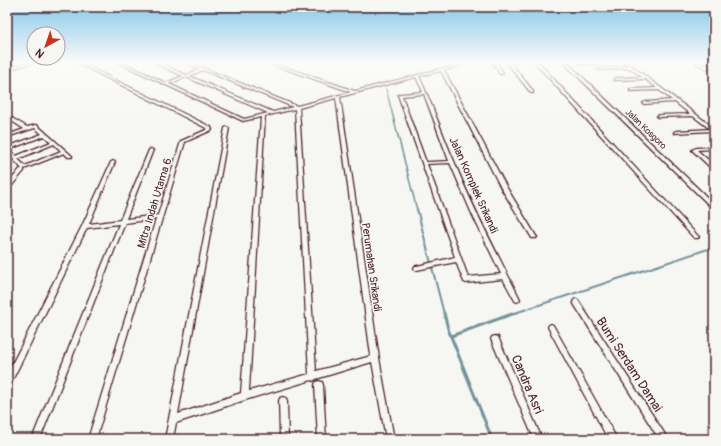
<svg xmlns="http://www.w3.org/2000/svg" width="721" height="446" font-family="Pangolin,sans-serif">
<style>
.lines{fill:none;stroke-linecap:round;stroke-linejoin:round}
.stream-far2{stroke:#73939c;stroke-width:1.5}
.stream-far1{stroke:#73939c;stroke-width:2}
.stream{stroke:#73939c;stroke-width:3}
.minor-casing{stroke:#4a1f2b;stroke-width:2.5}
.minor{fill:#f6f6f2;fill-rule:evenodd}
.labels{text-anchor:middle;stroke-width:3;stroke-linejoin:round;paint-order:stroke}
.far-street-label{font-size:9px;fill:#4a1f2b;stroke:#f6f6f2}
.street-label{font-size:11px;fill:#4a1f2b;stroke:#f6f6f2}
.near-street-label{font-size:13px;fill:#4a1f2b;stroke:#f6f6f2}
</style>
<rect width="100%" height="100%" fill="#f6f6f2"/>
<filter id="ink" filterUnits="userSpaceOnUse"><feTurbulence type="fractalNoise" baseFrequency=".025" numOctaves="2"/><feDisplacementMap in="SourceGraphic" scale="8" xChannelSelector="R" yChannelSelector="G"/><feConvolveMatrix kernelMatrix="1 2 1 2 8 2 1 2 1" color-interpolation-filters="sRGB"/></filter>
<g filter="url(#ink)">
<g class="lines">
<polyline class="stream-far2" points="386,89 417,210"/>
<g class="stream-far1">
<polyline points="417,209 444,314"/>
<polyline points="512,314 714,247"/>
</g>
<g class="stream">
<polyline points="444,313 448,329 492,439"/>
<polyline points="451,336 515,313"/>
</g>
<g class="minor-casing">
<g id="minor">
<polygon points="27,63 33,63 7,70 7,68"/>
<polygon points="77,63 81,63 211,127 212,130 185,142 96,439 88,439 156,219 125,223 40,439 32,439 119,224 87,228 10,385 7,386 7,374 82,226 111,162 113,161 115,162 89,224 120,220 149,150 151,149 153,150 126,219 158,215 181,141 208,129"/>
<path d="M119 63H123L166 83 183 76 154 63H159L186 75 200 69 186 63H191L297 106 351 92 268 63H273L355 91 464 63H469L444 70 507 188 536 236 537 237 536 238H532L501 188 441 71 419 76C432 104 442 133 454 161 473 209 497 253 520 299L519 301 517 302 515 301 503 279 466 283 464 282 456 262 417 270H415L414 268 415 266H417L455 257 398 95 400 94 423 92 416 77 340 97 379 358 394 439H386L372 362 316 379 313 381 312 380 245 400 176 423 173 439H165L225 128 227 127 229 128 178 414 241 393 261 117 243 121ZM203 70 293 107 273 112 189 76ZM186 77 268 113 244 119 169 84ZM424 94 449 161 426 162 402 96ZM336 98 371 356 316 371 299 108ZM295 109 309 374 249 391 265 116ZM450 163 472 214 501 274 468 277 427 164Z"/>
<polygon points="493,63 497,63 503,73 502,74 500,74"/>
<polygon points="507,63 511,63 533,91 533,93 531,93"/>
<polygon points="535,63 539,63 698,236 699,237 698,238 694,238"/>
<polygon points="564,63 568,63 714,204 714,209 712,208"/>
<polygon points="581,63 596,63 594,64 582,65 580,64"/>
<polygon points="624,63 628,63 714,128 714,131 674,133 674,132 676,131 710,129 693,116 658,117 657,116 659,115 690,114 675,102 644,104 643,103 645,102 672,100 659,90 630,91 630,89 631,89 657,88 645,79 615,80 614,79 616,78 642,77 630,68 600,70 598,69 600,68 628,66"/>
<polygon points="696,63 700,63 704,65 714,64 714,66 707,67 714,71 714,73"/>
<path d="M7 115 27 127 36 125H37L72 156V157H68L64 153 24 169V171L9 189 7 190V185L20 169H22L7 152V147L42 134 35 128 7 137V135L24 129 7 118ZM44 136 51 142 16 156 10 149ZM54 144 61 151 25 166 18 159Z"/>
<polygon points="714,147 714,149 697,150 714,165 714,169 712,169 692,150 696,148"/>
<polygon points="7,237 10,238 11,239 9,243 7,243"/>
<polygon points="576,299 578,300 668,439 659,439 574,304 573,302 574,300"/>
<polygon points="551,324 553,325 617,439 608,439 549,329 548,327 549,325"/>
<polygon points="495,336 498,337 542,439 534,439 491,339 492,337"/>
<polygon points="319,381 322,382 323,385 326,439 318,439 315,385 316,382"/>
<polygon points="283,397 286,398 287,401 288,439 280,439 279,401 280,398"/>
</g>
</g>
<use href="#minor" class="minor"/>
</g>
</g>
<linearGradient id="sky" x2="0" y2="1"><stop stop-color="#84c6e8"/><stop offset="0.5" stop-color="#fbfbf9"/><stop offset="1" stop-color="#fbfbf9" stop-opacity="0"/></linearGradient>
<rect width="721" height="125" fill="url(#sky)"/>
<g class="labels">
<g class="far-street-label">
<text transform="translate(646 129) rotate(44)" y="3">Jalan Kosgoro</text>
</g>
<g class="street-label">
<text transform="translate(474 185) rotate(66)" y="4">Jalan Komplek Srikandi</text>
<text transform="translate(154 203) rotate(-73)" y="4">Mitra Indah Utama 6</text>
<text transform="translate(372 267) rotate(82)" y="4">Perumahan Srikandi</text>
</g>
<g class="near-street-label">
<text transform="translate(630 364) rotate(57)" y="5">Bumi Serdam Damai</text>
<text transform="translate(528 384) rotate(67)" y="5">Candra Asri</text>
</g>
</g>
<rect width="721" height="446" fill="none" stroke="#f6f6f2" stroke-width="24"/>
<rect x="12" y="12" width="697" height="422" fill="none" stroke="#4a1f2b" stroke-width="1.5" filter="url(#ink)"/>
<g transform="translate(46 46) rotate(220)"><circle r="19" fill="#f6f6f2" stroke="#b1a0a2"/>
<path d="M0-3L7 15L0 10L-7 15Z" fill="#c8321e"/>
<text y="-6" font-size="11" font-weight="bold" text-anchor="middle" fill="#4a1f2b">N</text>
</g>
</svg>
